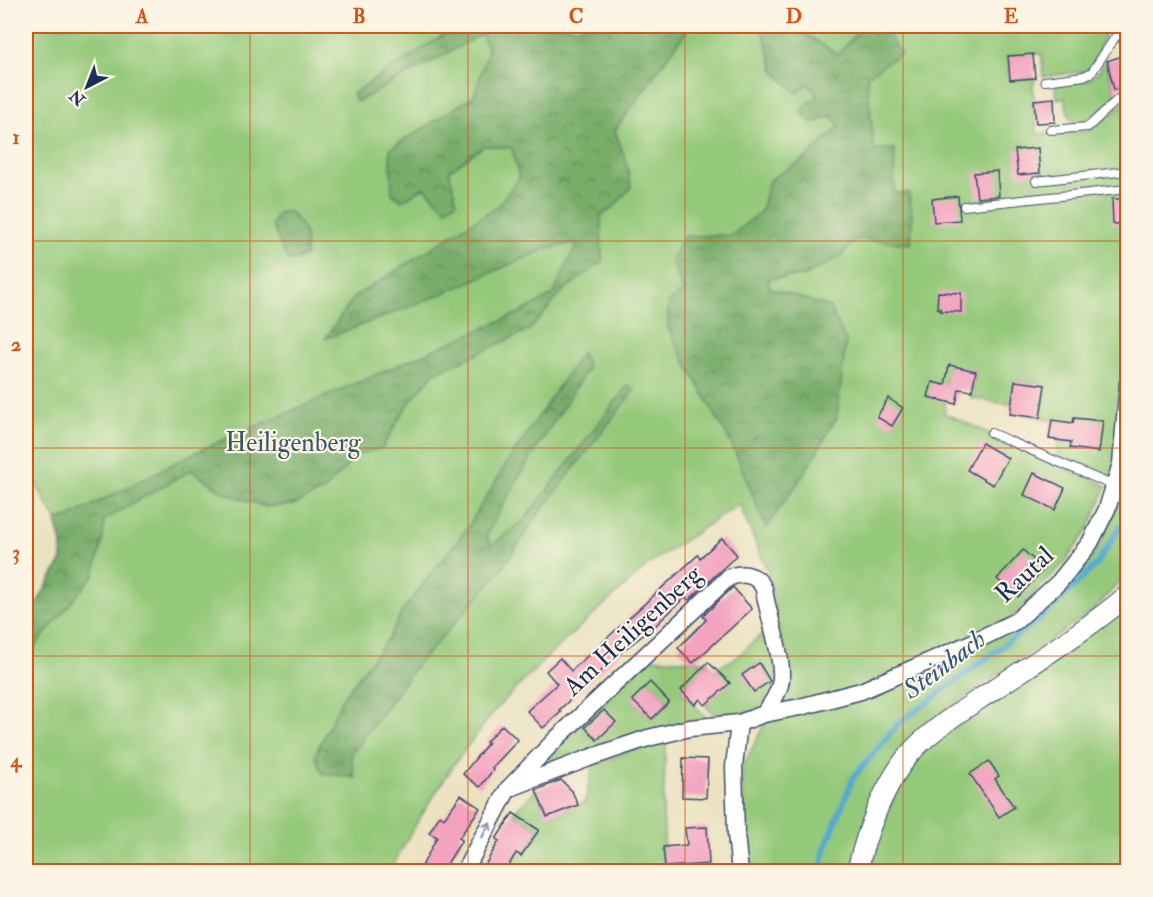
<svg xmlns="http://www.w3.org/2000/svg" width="1153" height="897" font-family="'IM FELL Double Pica',serif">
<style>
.green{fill:#95c97a;stroke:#587c6c;stroke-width:1.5;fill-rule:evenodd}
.forest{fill:url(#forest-crowns);stroke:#4a6e64;stroke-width:1.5}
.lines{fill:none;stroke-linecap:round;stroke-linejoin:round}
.stream{stroke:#52a8cf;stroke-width:6}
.building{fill:#f3a2bf}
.service-casing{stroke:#3a4a6d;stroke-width:10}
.minor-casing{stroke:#3a4a6d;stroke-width:19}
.tertiary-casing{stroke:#3a4a6d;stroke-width:22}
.service{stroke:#fff;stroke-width:8}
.minor{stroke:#fff;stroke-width:16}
.tertiary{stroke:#fff;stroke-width:20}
.oneway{stroke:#8d97ae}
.grid{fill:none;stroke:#d45514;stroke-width:1.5;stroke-opacity:0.55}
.labels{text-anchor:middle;stroke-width:4.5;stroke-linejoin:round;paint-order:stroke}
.park-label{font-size:26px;fill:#3a5665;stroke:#fcf5e5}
.street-label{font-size:26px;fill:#1b2f5e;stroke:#fcf5e5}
.water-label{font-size:27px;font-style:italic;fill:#2e5986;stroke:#fcf5e5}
.neatline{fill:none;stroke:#d45514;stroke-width:2}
.grid-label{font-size:20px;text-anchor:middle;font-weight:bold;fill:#d45514}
</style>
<defs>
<pattern id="forest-crowns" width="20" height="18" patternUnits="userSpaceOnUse" patternTransform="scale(1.5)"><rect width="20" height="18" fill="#78ad6a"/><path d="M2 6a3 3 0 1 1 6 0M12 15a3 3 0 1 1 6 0" fill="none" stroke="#628d5a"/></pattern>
</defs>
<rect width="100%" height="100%" fill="#fcf5e5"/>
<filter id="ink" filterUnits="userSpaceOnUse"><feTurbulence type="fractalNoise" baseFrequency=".0167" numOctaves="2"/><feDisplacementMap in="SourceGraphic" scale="12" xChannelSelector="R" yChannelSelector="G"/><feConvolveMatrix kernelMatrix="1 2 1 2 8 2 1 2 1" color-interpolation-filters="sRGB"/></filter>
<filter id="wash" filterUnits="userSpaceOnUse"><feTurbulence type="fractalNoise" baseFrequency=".008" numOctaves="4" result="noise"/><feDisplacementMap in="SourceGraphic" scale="24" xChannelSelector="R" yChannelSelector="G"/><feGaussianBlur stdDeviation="1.35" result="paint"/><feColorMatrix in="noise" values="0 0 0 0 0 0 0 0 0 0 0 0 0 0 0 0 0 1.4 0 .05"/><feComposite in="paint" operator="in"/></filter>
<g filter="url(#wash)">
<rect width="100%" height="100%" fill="#ebe2c0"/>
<g class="green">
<path d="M26 26H1108L1090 69 1085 71 1043 77 1042 54 1008 56 1010 80 1035 78 1033 87 1037 134 1087 131 1102 122 1127 100 1128 361 1116 458 1111 477 1057 454 1061 422 1040 418 1045 385 1015 381 1012 405 971 398 976 371 949 365 945 385 928 397 946 401 944 413 1107 486 1088 530 1064 563 1005 623 1012 633C1041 612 1083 576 1100 544 1112 522 1119 498 1127 474V573L1093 611 941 713 848 871H748L744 835 742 768 767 719 779 715 776 615 769 574 739 504 648 565 548 656 495 710 454 764 414 827 390 871H26V622L62 560V543L56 520 32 477 26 485Z"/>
<path d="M1106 60 1116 97C1095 115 1071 145 1065 98L1057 99 1055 84C1081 81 1093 86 1106 60Z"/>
<polygon points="1127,606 1127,871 868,872 898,785 920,755 953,726"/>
<path d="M768 628 776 675 773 686 760 707 742 714 716 717 705 705 726 686 713 671 737 657ZM759 663 770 680 754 692 742 675Z"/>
<path d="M650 658 708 662 681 690 707 719 545 768 539 765ZM651 683 669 702 652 719 633 700Z"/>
<polygon points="666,742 663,809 665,871 505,872 516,853 521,856 539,830 513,813 536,790 548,817 585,802 593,765 636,749"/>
</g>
<g class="forest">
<polygon points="457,26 686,26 687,30 615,130 627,165 631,187 613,208 601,215 602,262 563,291 531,329 433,374 407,406 382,448 359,454 323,491 293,505 266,507 225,493 191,470 104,520 103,538 94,575 26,657 26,622 62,560 62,543 56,520 69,517 196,452 519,313 553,295 577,243 545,249 442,294 325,339 354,297 498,206 519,178 512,148 484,146 449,171 457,202 446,209 424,187 402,201 392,194 390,149 474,96 488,51 482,34 357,102 352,94"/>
<polygon points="761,26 796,26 795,28 838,54 863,26 881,26 901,53 867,76 874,150 895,149 894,193 909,193 912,216 911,244 857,239 841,256 805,276 768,279 770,288 830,307 846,341 837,417 805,472 766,528 732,445 676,345 668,327 668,303 683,291 671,259 685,236 732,235 761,211 769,180 806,158 840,126 832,116 812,123 801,111 818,96 807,84 797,93 775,72"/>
<path d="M288 211C305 225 306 233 306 255L297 260 288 261 272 225 277 213Z"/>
<polygon points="582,352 588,368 518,478 486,536 492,545 526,518 628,385 635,389 534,520 500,572 417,665 351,755 355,778 322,773 315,755 343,697 389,637 403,610 468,527 505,466"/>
</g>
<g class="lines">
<polyline class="stream" points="821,872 824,852 853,778 898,724 1043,616 1097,564 1128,514"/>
</g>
<g id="blocks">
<g class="building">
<polygon points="1033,54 1035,78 1010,80 1008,56"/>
<polygon points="1122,56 1128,86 1114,90 1107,61"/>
<polygon points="1054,98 1055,122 1036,123 1034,100"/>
<polygon points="1038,148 1040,173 1018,175 1015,150"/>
<polygon points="997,171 999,196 977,198 974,173"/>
<polygon points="958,196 960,220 934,222 932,199"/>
<polygon points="1112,199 1128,199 1128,223 1113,224"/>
<polygon points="938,292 961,293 961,312 940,311 940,308 937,308"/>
<polygon points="949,365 976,371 972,391 959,389 956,404 928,397 932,382 945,385"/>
<polygon points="1015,381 1045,385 1040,418 1010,414"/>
<polygon points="888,398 903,408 892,426 877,417"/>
<polygon points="1074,418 1103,421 1099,452 1070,448 1071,442 1049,439 1052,420 1073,423"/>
<polygon points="982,443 1008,458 993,485 967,470"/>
<polygon points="1034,473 1065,488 1055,510 1024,495"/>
<polygon points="722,538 737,555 689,600 685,597 654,627 625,649 559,710 561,712 543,728 527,711 557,684 546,671 560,658 571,671 698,555 700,558"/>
<polygon points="1023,550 1044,569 1018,597 997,579"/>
<polygon points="733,587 752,609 693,663 678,648 706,620 703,616"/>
<polygon points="708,662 730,683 705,705 700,699 695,705 681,690"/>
<polygon points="759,663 770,681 754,692 742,675"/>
<polygon points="650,682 669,702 652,719 632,700"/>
<polygon points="604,710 616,722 597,740 585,727"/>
<polygon points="502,725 518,740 492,768 493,770 480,787 463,774 488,743 486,742"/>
<polygon points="683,758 708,759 706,798 682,797"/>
<polygon points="989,761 999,776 995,779 1014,807 999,817 970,774"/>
<polygon points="561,780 572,791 578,805 547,817 536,790"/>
<polygon points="461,795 480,808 459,838 462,840 442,872 419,872 437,837 429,833 440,815 444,818"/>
<polygon points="513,813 539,830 521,856 516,853 505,872 481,872 499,841 496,839"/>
<polygon points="707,827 709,864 665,867 663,847 687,845 685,828"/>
</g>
</g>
</g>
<g filter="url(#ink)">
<use href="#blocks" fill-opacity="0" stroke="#3a4a6d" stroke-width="1.5"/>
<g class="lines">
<g class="service-casing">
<g id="service">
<polyline points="1045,81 1084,76 1092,72 1122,27"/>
<polyline points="1050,130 1088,127 1117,100 1128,94"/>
<polyline points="1036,181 1128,171"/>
<polyline points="964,206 1128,189"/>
<polyline points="991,433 1114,486"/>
</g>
</g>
<g class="minor-casing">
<g id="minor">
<polyline points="1123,26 1128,40"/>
<path d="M764 714C770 706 777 696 780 685 786 663 767 614 764 589 757 573 741 572 728 578L557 738 508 789 589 758 648 738 690 728 739 723 764 714 800 707 861 691 971 643 1016 621 1059 582 1090 543 1107 509 1121 464 1128 383"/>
<polyline points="739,723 734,767 736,834 740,872"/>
<polyline points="464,872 508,789"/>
</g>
</g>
<g class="tertiary-casing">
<path id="tertiary" d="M857 872C866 832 886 778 915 748 938 725 966 708 993 690 1038 660 1085 631 1128 595"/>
</g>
<use href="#service" class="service"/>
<use href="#minor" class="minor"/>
<use href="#tertiary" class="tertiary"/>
</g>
<defs><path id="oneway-shaft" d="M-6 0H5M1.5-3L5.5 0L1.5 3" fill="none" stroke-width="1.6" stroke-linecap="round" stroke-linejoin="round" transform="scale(1.5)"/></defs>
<use class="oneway" href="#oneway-shaft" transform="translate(486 830) rotate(-62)"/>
</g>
<path class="grid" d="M250 26V872M468 26V872M685 26V872M903 26V872M26 241H1128M26 448H1128M26 656H1128"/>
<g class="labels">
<g class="park-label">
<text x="293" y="451">Heiligenberg</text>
</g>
<g class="street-label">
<text transform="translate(1024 574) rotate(-43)" y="9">Rautal</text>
<text transform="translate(632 630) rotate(-43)" y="9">Am Heiligenberg</text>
</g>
<g class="water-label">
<text transform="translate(944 664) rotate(-37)" y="9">Steinbach</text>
</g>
</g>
<rect width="1153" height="897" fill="none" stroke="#fcf5e5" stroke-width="66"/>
<g transform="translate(87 87) rotate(222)" stroke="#fcf5e5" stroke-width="4.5" paint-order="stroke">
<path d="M0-4.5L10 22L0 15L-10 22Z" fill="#1b2f5e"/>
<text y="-9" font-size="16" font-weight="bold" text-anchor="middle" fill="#1b2f5e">N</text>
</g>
<rect x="33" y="33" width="1087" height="831" class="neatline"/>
<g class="grid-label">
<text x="142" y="23">A</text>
<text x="359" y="23">B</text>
<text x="576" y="23">C</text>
<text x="794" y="23">D</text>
<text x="1011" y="23">E</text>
<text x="16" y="144">1</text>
<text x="16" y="351">2</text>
<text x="16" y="559">3</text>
<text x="16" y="767">4</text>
</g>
</svg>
